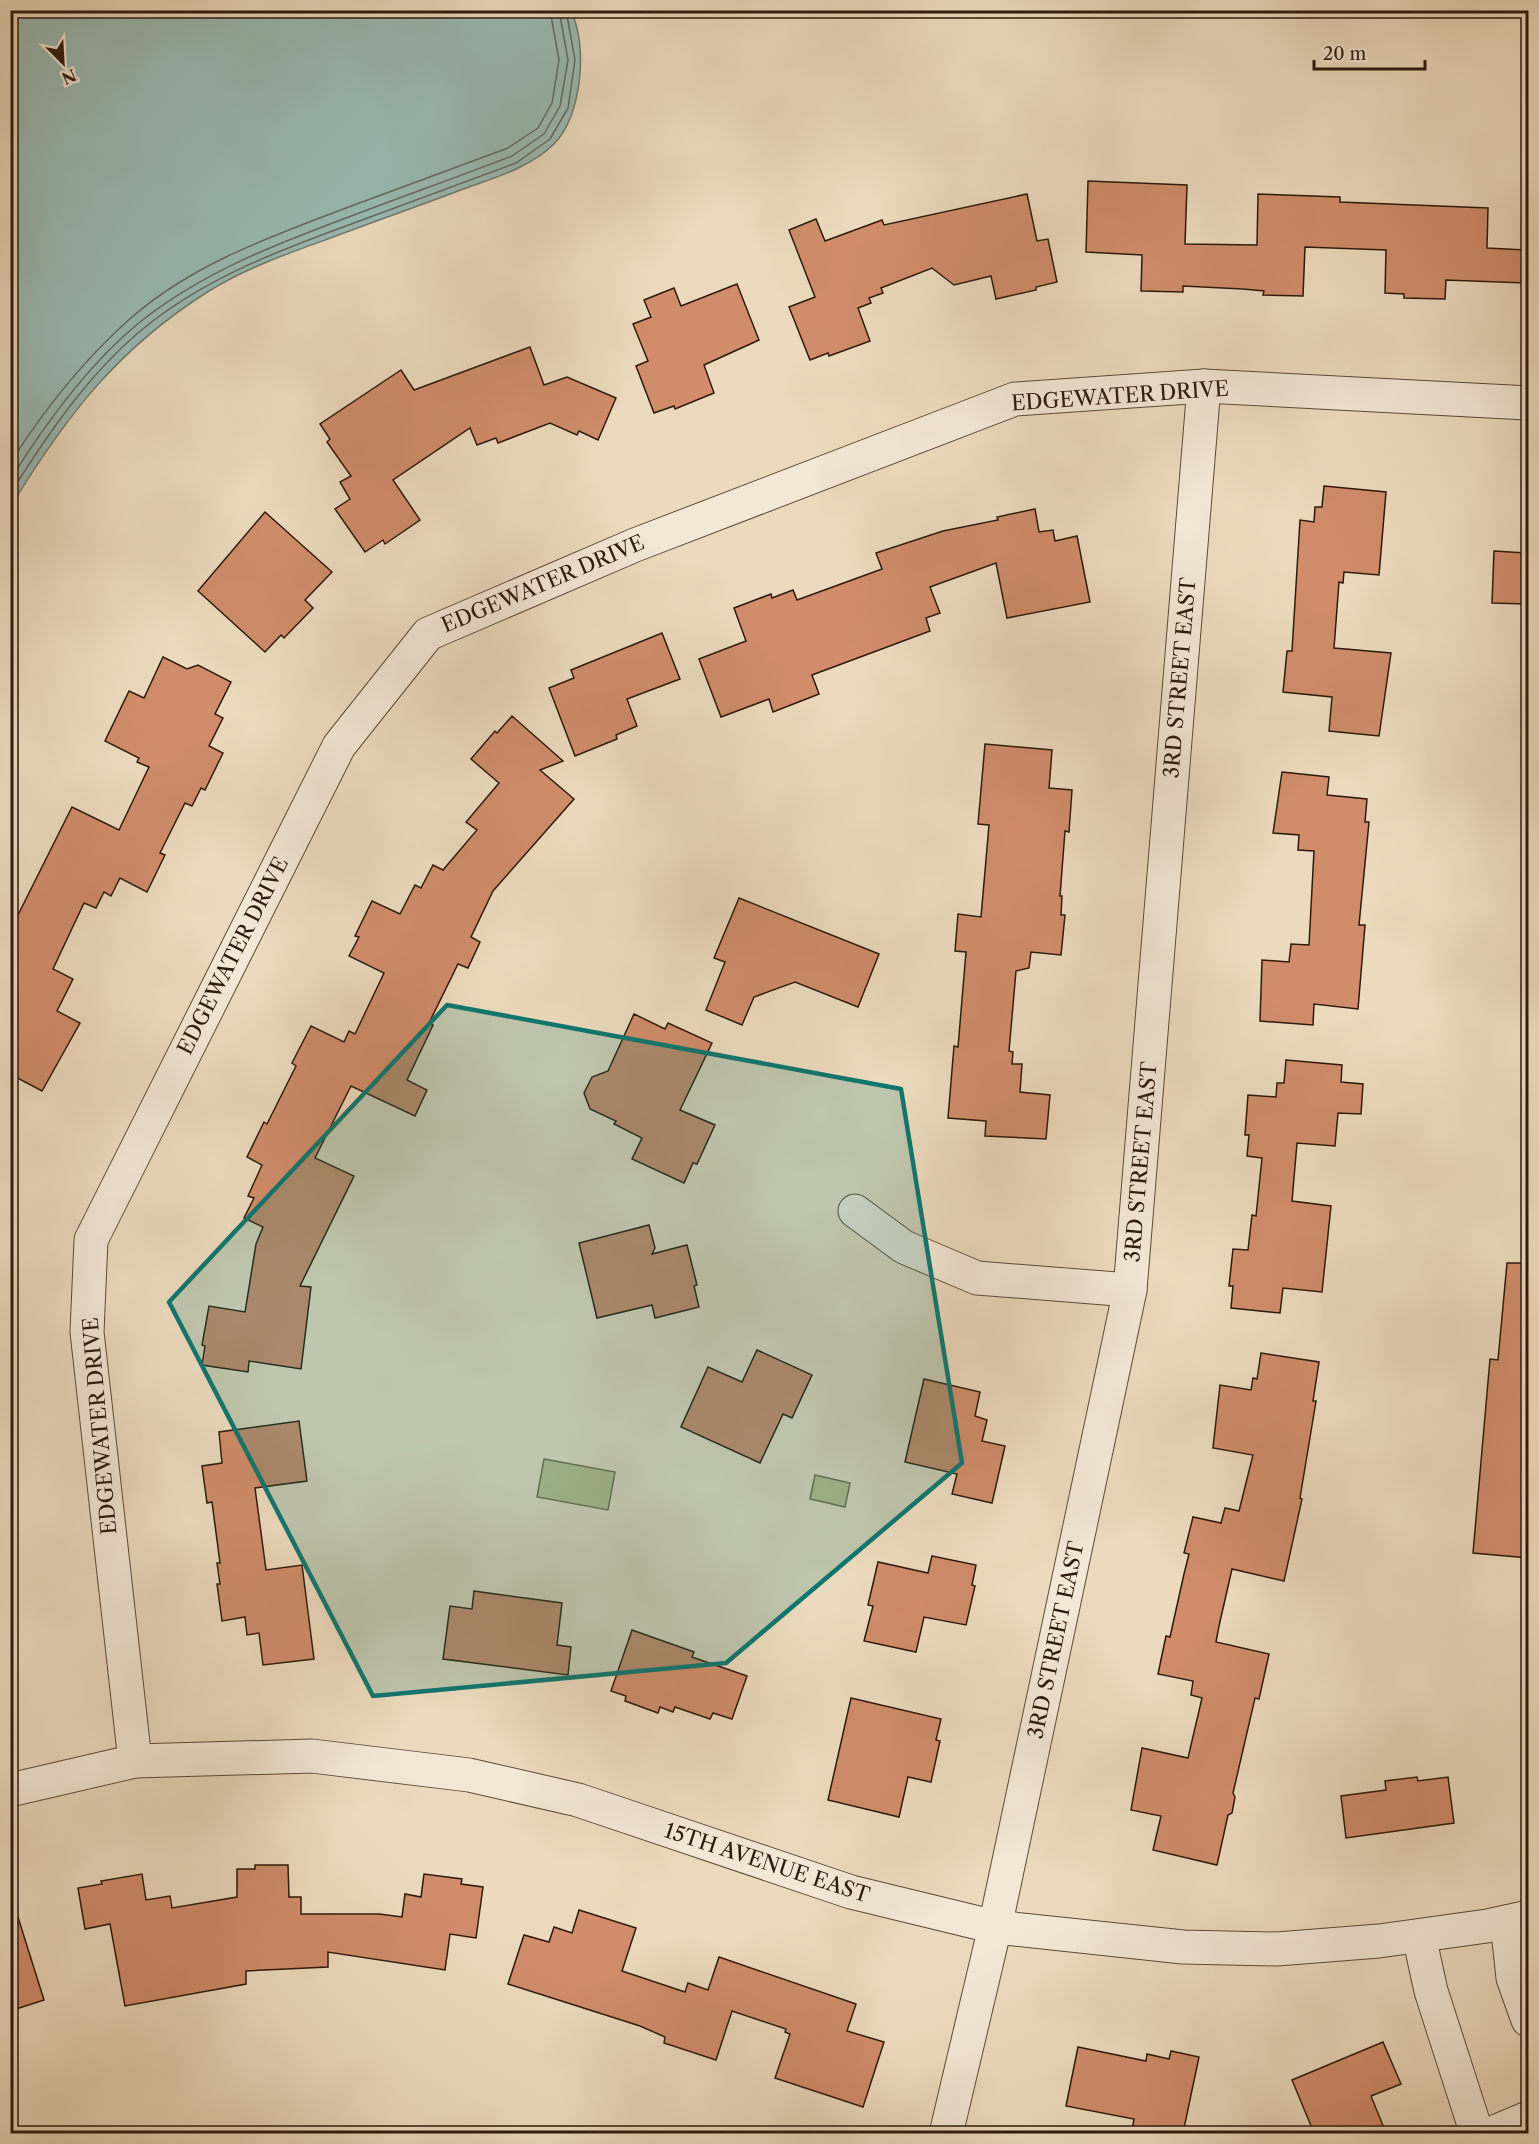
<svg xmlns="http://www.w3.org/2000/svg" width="1539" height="2144" font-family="'Libre Caslon Text',serif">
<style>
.green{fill:#bebd8d;stroke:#766c4c;stroke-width:1.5}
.water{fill:#99bab3;stroke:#6e7a70;stroke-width:1.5}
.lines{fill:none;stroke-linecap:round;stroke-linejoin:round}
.shore{stroke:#636a60;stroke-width:1.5}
.building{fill:#d08c6b;stroke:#2d1a0c;stroke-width:1.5}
.minor-casing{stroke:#5d4a38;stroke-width:35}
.minor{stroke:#f3e7d5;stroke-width:33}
.marked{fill:#0f766e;fill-opacity:0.2;stroke:#0f766e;stroke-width:4.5;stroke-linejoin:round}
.labels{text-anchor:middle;stroke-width:4.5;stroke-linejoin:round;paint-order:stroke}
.street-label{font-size:21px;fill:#2d1a0c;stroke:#f3e7d5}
</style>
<rect width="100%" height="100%" fill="#ecdabe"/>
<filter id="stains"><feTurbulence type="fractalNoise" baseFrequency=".00333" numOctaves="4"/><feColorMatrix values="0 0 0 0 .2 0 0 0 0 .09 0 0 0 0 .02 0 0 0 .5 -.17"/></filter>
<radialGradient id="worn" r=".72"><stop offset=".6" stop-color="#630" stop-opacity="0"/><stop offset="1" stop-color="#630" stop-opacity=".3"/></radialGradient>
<g class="green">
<polygon points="544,1459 615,1472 608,1510 537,1497"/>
<polygon points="815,1475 850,1483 845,1507 810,1499"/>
</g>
<path class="water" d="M11 10 571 11C588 45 582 116 554 144 528 170 486 180 453 193 410 209 367 224 325 240 286 254 244 269 209 291 118 348 66 416 11 506Z"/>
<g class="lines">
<g class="shore">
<path d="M10 463C44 410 85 358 132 317 193 264 272 236 346 208 400 188 454 168 508 148L538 128 552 103 559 60 550 10"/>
<path d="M10 480C45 424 88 364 140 322 204 271 279 243 354 215 407 195 460 176 512 156L544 134 560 106 568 60 559 10"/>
<path d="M10 494C47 435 89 373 144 328 205 278 280 250 354 223 408 203 462 183 516 163L550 139 568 108 575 60 566 10"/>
</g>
</g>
<g class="building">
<polygon points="1088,181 1187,185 1185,244 1257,245 1258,194 1340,197 1340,202 1488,208 1487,248 1528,250 1528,283 1446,280 1445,299 1404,298 1404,294 1385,293 1386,250 1305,247 1303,296 1263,295 1264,291 1243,289 1183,286 1183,292 1141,291 1142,255 1086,252"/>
<polygon points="1027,194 1037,241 1048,239 1057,282 1036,287 1036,290 996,299 991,276 954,285 932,268 881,288 883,293 869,298 871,303 858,308 870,341 829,356 828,353 810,360 789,307 815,297 789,230 816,219 825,241 882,220 884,225"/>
<polygon points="737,284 759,340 704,365 714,393 675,409 674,406 654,413 636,366 648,361 633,324 651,317 644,300 674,288 681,306"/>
<polygon points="530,347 544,385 567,377 616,398 598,440 579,431 577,435 550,423 498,443 496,438 477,445 470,428 393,480 420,520 385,544 383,540 365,552 335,509 350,499 340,482 351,476 327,442 330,439 320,424 401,370 414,390"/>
<polygon points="1324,486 1386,492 1379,575 1344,572 1343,583 1339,582 1334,648 1391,653 1379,736 1329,731 1332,697 1283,692 1287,651 1292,651 1300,520 1314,522 1315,507 1322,507"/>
<polygon points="1035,509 1039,532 1053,530 1055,541 1077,536 1090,602 1007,618 996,563 930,587 940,613 926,618 930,631 812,675 819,694 773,712 769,699 721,717 699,659 746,641 734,608 771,594 772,598 793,590 797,600 882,569 876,553 943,531 998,520 997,517"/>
<polygon points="265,512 332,572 305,600 313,608 284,638 281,635 265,652 198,591"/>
<polygon points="1494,551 1528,553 1528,604 1492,603"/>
<polygon points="662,633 680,679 627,699 637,726 616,735 617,739 575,756 549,688 574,678 571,670"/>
<polygon points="163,657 187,669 198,665 231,682 215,714 223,718 209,746 223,753 205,790 201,788 192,806 185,803 160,853 165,855 147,892 120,878 111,896 104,892 96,908 84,903 53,969 73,979 57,1011 80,1023 42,1091 10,1074 10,931 72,807 119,830 149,767 137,762 139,758 105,741 129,691 144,698"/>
<polygon points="512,716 563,761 540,770 574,799 493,891 471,937 480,942 468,968 458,964 429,1023 433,1025 407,1080 427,1090 415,1116 351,1086 315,1158 354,1176 300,1286 311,1287 301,1369 249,1361 248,1372 202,1365 205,1346 202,1345 209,1306 245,1312 256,1244 263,1227 244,1218 254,1198 248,1196 262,1165 247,1157 264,1122 267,1124 296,1066 292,1063 311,1026 344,1042 349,1031 355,1034 384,973 349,956 359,937 355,936 372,901 400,914 415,885 421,888 433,865 443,870 477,830 466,822 499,783 471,759 495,731 497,733"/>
<polygon points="985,744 1052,750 1049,788 1072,790 1069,832 1065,831 1060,896 1062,896 1061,915 1065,915 1061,955 1031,952 1029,968 1016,971 1009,1051 1013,1052 1012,1064 1022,1064 1020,1092 1050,1095 1046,1139 985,1136 986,1121 948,1118 954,1046 958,1047 966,952 955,951 958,914 981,917 989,825 978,824"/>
<polygon points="1282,772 1329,777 1327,795 1367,799 1365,822 1369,822 1359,925 1365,925 1358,1009 1314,1004 1313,1025 1260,1021 1262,960 1289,962 1291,944 1309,945 1314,851 1298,850 1299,835 1273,833"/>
<polygon points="739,898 879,954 858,1007 795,982 754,997 742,1025 706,1010 725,962 714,958"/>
<polygon points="634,1014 665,1029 668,1023 712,1043 680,1110 715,1125 697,1164 693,1163 684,1183 632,1159 642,1138 614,1124 616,1121 590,1109 584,1093 592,1077 608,1071"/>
<polygon points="1286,1060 1342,1065 1341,1082 1363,1084 1361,1114 1338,1113 1335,1146 1297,1143 1292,1201 1331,1206 1322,1292 1283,1288 1280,1313 1231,1308 1233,1286 1229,1286 1233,1249 1248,1250 1252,1215 1256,1216 1262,1158 1247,1156 1249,1135 1245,1135 1248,1095 1276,1097 1277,1083 1284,1083"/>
<polygon points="649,1225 655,1248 652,1254 687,1245 697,1285 694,1286 699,1307 655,1318 652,1305 597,1318 579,1243"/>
<polygon points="1507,1263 1528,1263 1528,1558 1473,1553 1490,1359 1498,1360"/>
<polygon points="757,1350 812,1375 792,1418 783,1414 760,1463 681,1427 708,1367 742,1382"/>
<polygon points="1261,1353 1319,1362 1313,1401 1316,1401 1300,1498 1302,1499 1284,1581 1232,1569 1219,1626 1216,1642 1269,1654 1259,1699 1255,1698 1233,1793 1235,1797 1232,1813 1228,1815 1217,1865 1153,1850 1161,1816 1131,1810 1142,1748 1188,1758 1202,1698 1191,1695 1193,1681 1158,1674 1166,1636 1170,1637 1184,1574 1189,1554 1184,1553 1193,1517 1221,1523 1225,1508 1239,1511 1253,1455 1213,1448 1220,1385 1251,1390 1253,1378 1257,1379"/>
<polygon points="924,1379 980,1392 975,1416 987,1420 982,1441 1005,1446 992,1503 952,1494 957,1474 905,1462"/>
<polygon points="299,1421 307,1481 255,1488 266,1570 302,1565 314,1659 263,1665 259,1633 247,1635 245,1617 222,1621 217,1584 220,1584 217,1563 220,1563 212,1502 207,1503 202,1466 222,1463 219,1432"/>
<polygon points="932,1556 976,1565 972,1585 975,1586 966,1625 924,1617 916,1652 864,1641 873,1606 868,1605 878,1562 928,1573"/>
<polygon points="474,1591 562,1603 557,1645 571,1647 568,1675 443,1659 450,1606 472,1609"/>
<polygon points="632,1630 694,1652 692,1657 747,1676 732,1719 713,1713 710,1719 675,1707 673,1712 660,1707 658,1713 625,1701 626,1696 611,1691"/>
<polygon points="851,1698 941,1719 936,1740 940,1741 931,1782 908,1777 899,1817 828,1800"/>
<polygon points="1417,1777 1418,1781 1448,1777 1454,1823 1346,1838 1341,1796 1386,1790 1385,1781"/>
<polygon points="255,1865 288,1865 289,1897 301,1897 301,1914 379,1914 402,1917 405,1894 421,1897 424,1874 462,1879 461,1884 483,1887 476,1938 450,1934 445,1970 328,1952 328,1967 246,1971 246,1984 125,2006 110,1924 85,1929 78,1888 102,1884 101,1881 142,1874 146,1900 170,1896 172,1908 237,1897 237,1869 255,1869"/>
<polygon points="579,1910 636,1928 622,1971 685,1992 688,1983 708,1990 719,1957 856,2004 847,2031 884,2042 863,2107 775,2078 790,2034 785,2032 786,2029 732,2011 716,2060 664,2043 665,2037 640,2026 508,1984 524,1935 549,1942 554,1927 572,1933"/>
<polygon points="17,1914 44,2000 10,2011 10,1915"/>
<polygon points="1383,2042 1401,2084 1371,2096 1386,2133 1314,2133 1292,2080"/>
<polygon points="1078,2047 1146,2061 1147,2054 1169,2059 1171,2051 1199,2057 1183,2133 1152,2133 1132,2130 1134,2119 1066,2106"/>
</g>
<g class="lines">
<g class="minor-casing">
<g id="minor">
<polyline points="855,1211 904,1247 977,1278 1130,1290"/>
<polyline points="135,1761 87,1332 91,1240 339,746 428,634 635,545 1015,399 1204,386 1528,403"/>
<polyline points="10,1790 135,1761 312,1756 469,1775 578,1800 851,1892 995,1927 1183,1947 1277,1949 1379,1941 1487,1926 1528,1917"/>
<polyline points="1507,1922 1513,1978 1528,2020"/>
<polyline points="1419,1936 1431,1991 1477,2134"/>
<polyline points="946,2134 995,1927 1130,1290 1204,386"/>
<polyline points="1490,2134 1528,2118"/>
</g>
</g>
<use href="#minor" class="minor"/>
</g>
<path class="marked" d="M447 1005 901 1089 962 1463 726 1663 373 1696 169 1302Z"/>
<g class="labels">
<g class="street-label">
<text transform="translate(1120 396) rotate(-4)" y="7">EDGEWATER DRIVE</text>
<text transform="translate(543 584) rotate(-23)" y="7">EDGEWATER DRIVE</text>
<text transform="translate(1180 678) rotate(-85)" y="7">3RD STREET EAST</text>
<text transform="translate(233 956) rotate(-63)" y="7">EDGEWATER DRIVE</text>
<text transform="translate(1141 1162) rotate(-85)" y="7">3RD STREET EAST</text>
<text transform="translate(100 1426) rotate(-95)" y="7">EDGEWATER DRIVE</text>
<text transform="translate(1056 1640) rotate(-78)" y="7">3RD STREET EAST</text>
<text transform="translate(767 1863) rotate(18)" y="7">15TH AVENUE EAST</text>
</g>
</g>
<rect width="1539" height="2144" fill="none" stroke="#ecdabe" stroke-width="36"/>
<rect x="12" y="12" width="1515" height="2120" fill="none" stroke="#2d1a0c" stroke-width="3"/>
<rect x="18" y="18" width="1503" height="2108" fill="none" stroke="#2d1a0c" stroke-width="1.5"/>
<g transform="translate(63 63) rotate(156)" stroke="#f3e7d5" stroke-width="4.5" paint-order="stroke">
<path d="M0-4.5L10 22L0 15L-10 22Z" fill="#2d1a0c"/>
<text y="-9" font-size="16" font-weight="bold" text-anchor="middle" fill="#2d1a0c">N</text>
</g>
<path d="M1314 60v9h111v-9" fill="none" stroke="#2d1a0c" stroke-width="3"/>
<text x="1323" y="60" font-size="18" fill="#2d1a0c" stroke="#f3e7d5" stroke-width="4.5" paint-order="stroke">20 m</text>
<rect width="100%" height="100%" filter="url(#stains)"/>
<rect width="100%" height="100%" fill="url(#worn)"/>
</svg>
